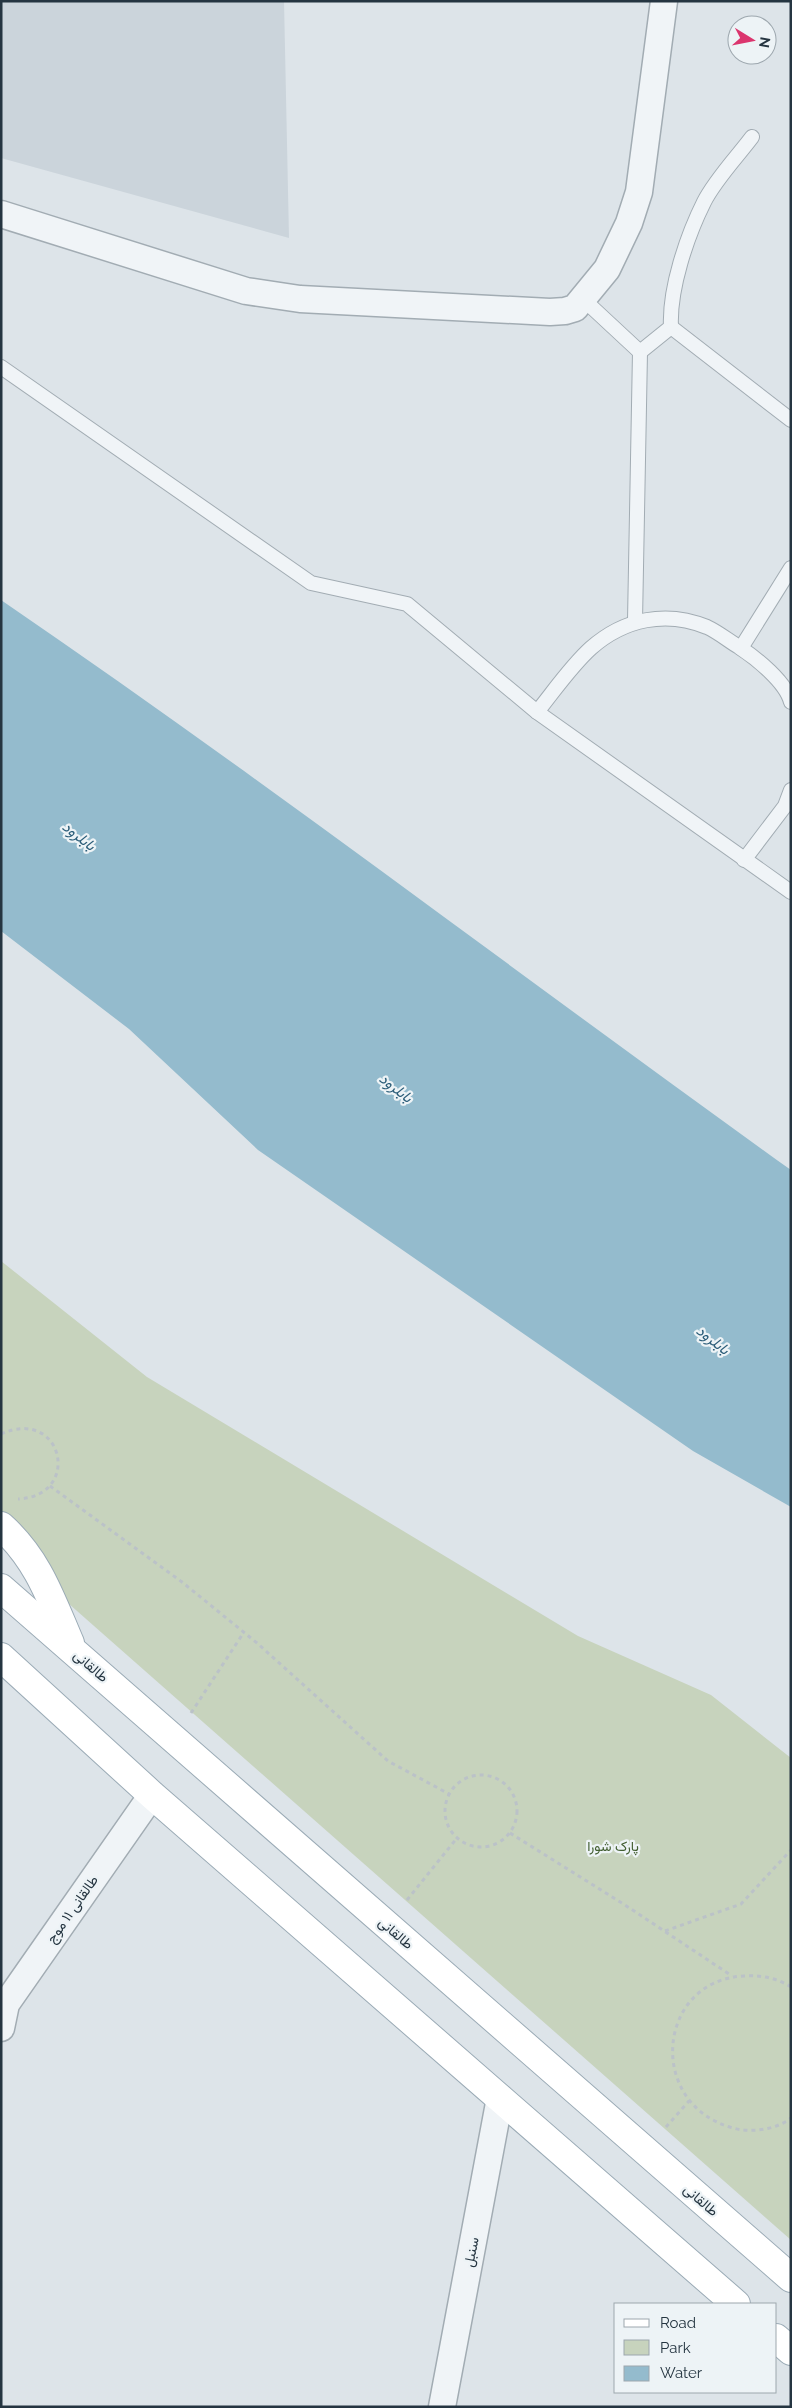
<svg xmlns="http://www.w3.org/2000/svg" width="792" height="2408" font-family="Raleway,Vazirmatn,sans-serif">
<style>
.built{fill:#cbd4db}
.green{fill:#c7d3bd}
.water{fill:#94bbcd}
.lines{fill:none;stroke-linecap:round;stroke-linejoin:round}
.lane-casing{stroke:#a2acb3;stroke-width:16}
.street-casing{stroke:#a2acb3;stroke-width:29}
.primary-casing{stroke:#9babb6;stroke-width:30}
.path{stroke:#bbc2c8;stroke-width:3;stroke-dasharray:4 4;stroke-linecap:butt}
.lane{stroke:#f0f4f7;stroke-width:14}
.street{stroke:#f0f4f7;stroke-width:26}
.primary{stroke:#fff;stroke-width:28}
.labels{text-anchor:middle;stroke-width:4.5;stroke-linejoin:round;paint-order:stroke}
.street-label{font-size:14px;fill:#253541;stroke:#edf3f6}
.park-label{font-size:14px;fill:#425e31;stroke:#edf3f6}
.water-label{font-size:15px;font-style:italic;fill:#2b5d79;stroke:#edf3f6}
</style>
<rect width="100%" height="100%" fill="#dde4e9"/>
<polygon class="built" points="1,1 284,1 289,238 1,158"/>
<polygon class="green" points="1,1261 147,1377 578,1636 711,1695 791,1758 791,2240 1,1544"/>
<path class="water" d="M1 600C269 783 527 981 791 1170V1507L693 1451 258 1150 129 1029 1 931Z"/>
<g class="lines">
<g class="lane-casing">
<g id="lane">
<polyline points="583,299 640,352 635,621"/>
<polyline points="671,327 791,420"/>
<path d="M640 352 671 327C669 289 687 236 704 202 715 180 737 157 752 137"/>
<polyline points="1,367 311,583 407,604 537,712 791,892"/>
<polyline points="741,648 791,568"/>
<path d="M537 712C554 691 571 666 591 648 624 619 666 610 707 627 718 632 729 641 739 647 756 658 786 682 791 702"/>
<polyline points="744,860 785,806 791,790"/>
</g>
</g>
<g class="street-casing">
<g id="street">
<polyline points="1,214 246,291 300,299 550,312 565,311 575,308 607,269 629,223 639,192 664,1"/>
<polyline points="1,2028 6,2004 152,1795"/>
<polyline points="442,2407 500,2098"/>
</g>
</g>
<g class="primary-casing">
<g id="primary">
<path d="M1 1526C38 1559 51 1599 70 1643"/>
<polyline points="1,1588 791,2278"/>
<polyline points="1,1657 152,1795 736,2304"/>
<polyline points="776,2338 791,2351"/>
</g>
</g>
<g class="path">
<path d="M1 1434C63 1406 83 1496 18 1499"/>
<polyline points="50,1486 182,1582 257,1643 388,1761 449,1794"/>
<polyline points="191,1713 244,1632"/>
<circle cx="481" cy="1811" r="36"/>
<polyline points="510,1833 625,1905 732,1976"/>
<polyline points="407,1900 457,1838"/>
<polyline points="665,1931 741,1904 791,1850"/>
<path d="M791 1987C777 1978 761 1975 744 1976 657 1980 645 2104 733 2128 750 2133 776 2130 791 2118"/>
<polyline points="666,2127 689,2101"/>
</g>
<use href="#lane" class="lane"/>
<use href="#street" class="street"/>
<use href="#primary" class="primary"/>
</g>
<g class="labels">
<g class="street-label">
<text transform="translate(91 1666) rotate(41)" y="5">طالقانی</text>
<text transform="translate(72 1909) rotate(-55)" y="5">طالقانی ۱۱ موج</text>
<text transform="translate(396 1933) rotate(41)" y="5">طالقانی</text>
<text transform="translate(701 2200) rotate(41)" y="5">طالقانی</text>
<text transform="translate(471 2252) rotate(-79)" y="5">سنبل</text>
</g>
<g class="park-label">
<text x="613" y="1851">پارک شورا</text>
</g>
<g class="water-label">
<text transform="translate(79 836) rotate(38)" y="5">بابلرود</text>
<text transform="translate(396 1088) rotate(38)" y="5">بابلرود</text>
<text transform="translate(713 1340) rotate(38)" y="5">بابلرود</text>
</g>
</g>
<rect width="792" height="2408" fill="none" stroke="#253541" stroke-width="5"/>
<rect x="614" y="2303" width="162" height="90" fill="#edf3f6" stroke="#9da7ae"/>
<rect x="624" y="2319" width="25" height="8" fill="#ffffff" stroke="#9da7ae"/>
<text x="660" y="2328" font-size="15" fill="#253541">Road</text>
<rect x="624" y="2340" width="25" height="15" fill="#c7d3bd" stroke="#9da7ae"/>
<text x="660" y="2353" font-size="15" fill="#253541">Park</text>
<rect x="624" y="2366" width="25" height="15" fill="#94bbcd" stroke="#9da7ae"/>
<text x="660" y="2378" font-size="15" fill="#253541">Water</text>
<g transform="translate(752 40) rotate(100)"><circle r="24" fill="#edf3f6" stroke="#9da7ae"/>
<path d="M0-4L9 19L0 12L-9 19Z" fill="#db356e"/>
<text y="-8" font-size="14" font-weight="bold" text-anchor="middle" fill="#253541">N</text>
</g>
</svg>
